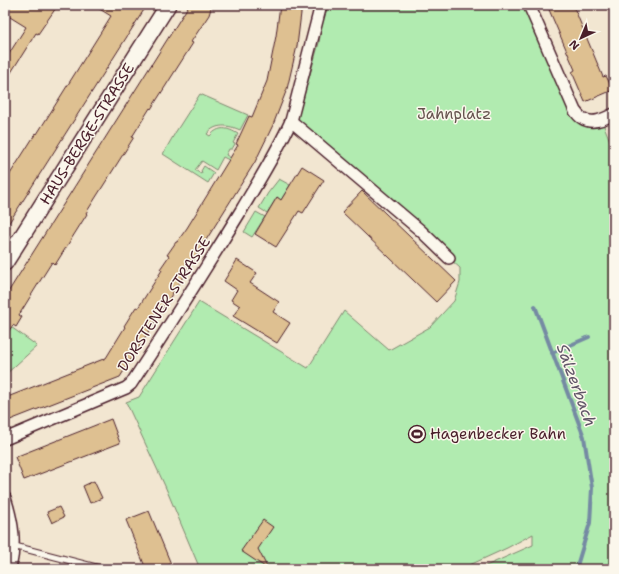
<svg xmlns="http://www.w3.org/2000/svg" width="619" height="574" font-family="'Shantell Sans',sans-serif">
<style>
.green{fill:#b1ebb0;stroke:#7e856e}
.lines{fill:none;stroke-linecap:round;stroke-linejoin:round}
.stream{stroke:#758aa3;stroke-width:4}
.building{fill:#dec091;stroke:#4a1f2b}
.lane-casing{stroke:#4a1f2b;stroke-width:8}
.street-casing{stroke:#4a1f2b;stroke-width:14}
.secondary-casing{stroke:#4a1f2b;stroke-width:18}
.lane{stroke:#fbf7ec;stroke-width:5.5}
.street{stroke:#fbf7ec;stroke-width:11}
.secondary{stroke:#fbf7ec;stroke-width:15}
.labels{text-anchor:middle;stroke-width:3;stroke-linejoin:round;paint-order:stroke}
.park-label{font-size:15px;fill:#64524c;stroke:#fbf7ec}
.street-label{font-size:15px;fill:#4a1f2b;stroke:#fbf7ec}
.poi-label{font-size:15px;fill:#4a1f2b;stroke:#fbf7ec;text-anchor:start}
.water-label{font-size:16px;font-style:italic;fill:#605467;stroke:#fbf7ec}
</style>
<rect width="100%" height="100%" fill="#f2e6d1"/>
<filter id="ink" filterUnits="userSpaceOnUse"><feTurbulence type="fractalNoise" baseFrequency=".025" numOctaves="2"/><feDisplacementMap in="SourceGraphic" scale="8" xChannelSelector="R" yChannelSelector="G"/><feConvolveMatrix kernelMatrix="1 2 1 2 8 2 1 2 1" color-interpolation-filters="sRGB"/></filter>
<g filter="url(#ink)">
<g class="green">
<polygon points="325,5 527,5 573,112 602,121 614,151 614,569 479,569 533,545 533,534 507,548 461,569 200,569 165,486 126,402 139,397 199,302 308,368 344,311 389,350 430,327 454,301 460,282 460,268 296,123 319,43"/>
<path d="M200 94 248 115 240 130C229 125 215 123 207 134L210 136C219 125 228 128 238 134L233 143 235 144 232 149H229L226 155 231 158 229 160 223 157 216 170 202 161 195 170 201 174 202 172 201 171 204 166 214 173 208 183 163 154 175 133Z"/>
<polygon points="279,179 290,185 281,200 277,197 267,213 259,208 268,193"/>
<polygon points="256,212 265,217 252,237 244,232"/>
<polygon points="11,327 36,345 37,346 5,375 5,335 8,330 9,330"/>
</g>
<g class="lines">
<g class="stream">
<polyline points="535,306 584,437 592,488 590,523 576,569"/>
<polyline points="552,353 589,337"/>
</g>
</g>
<g class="building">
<polygon points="10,5 58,5 38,34 36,33 5,82 5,60 26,27 5,14"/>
<polygon points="93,5 147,5 5,229 5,182 36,133 37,134 111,16"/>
<polygon points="189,5 212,5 209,15 191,42 193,43 151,109 150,108 132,137 134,137 86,213 87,214 55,265 52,262 35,289 19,315 22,317 16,327 13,325 5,336 5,297"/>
<polygon points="280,5 302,5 297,46 287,89 273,125 255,162 120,377 5,422 5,398 106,358 125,327 124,326 136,307 138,308 162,270 160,269 169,256 167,255 176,242 177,242 187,228 238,145 236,144 249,116 252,117 267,81 276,36"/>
<polygon points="547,5 573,5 603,77 606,76 613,90 585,102 572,72 575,70"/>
<polygon points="302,166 324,180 303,213 299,211 276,247 255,234 277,197 281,200"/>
<polygon points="362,191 456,281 436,302 342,212"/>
<polygon points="237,260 257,273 250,283 279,302 273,312 290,323 277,343 233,316 240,306 231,300 237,290 224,281"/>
<polygon points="111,419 120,443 24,480 15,457"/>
<polygon points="94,481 102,498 90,503 83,486"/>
<polygon points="59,507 64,517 52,523 47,512"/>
<polygon points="149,511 171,564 160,569 146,569 126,520"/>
<polygon points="263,520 273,527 258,549 268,569 241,551"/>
</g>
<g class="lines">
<g class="lane-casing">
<polyline id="lane" points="14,546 103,569"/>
</g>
<g class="street-casing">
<g id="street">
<path d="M529 5 575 111C577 113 579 117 582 118 592 125 604 119 614 114"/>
<polyline points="291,121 421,231 449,258"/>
<path d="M5 439 126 388 131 384C169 326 206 268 242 209 259 180 277 152 291 121L321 5"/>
<path d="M5 498C13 523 16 543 10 569"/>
</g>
</g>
<g class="secondary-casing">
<polyline id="secondary" points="5,263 168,5"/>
</g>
<use href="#lane" class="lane"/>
<use href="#street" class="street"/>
<use href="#secondary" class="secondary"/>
</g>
</g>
<defs>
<g id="stadium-ring" transform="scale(0.9)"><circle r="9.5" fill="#fbf7ec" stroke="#4a1f2b" stroke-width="1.5"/><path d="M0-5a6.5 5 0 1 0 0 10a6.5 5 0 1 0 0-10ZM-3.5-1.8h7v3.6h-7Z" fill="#4a1f2b"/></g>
</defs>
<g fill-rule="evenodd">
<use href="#stadium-ring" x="417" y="434"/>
</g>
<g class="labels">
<g class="park-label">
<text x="454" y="119">Jahnplatz</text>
</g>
<g class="street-label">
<text transform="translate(87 134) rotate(-58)" y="5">HAUS-BERGE-STRASSE</text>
<text transform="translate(164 304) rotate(-57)" y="5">DORSTENER STRASSE</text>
</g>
<g class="poi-label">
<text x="430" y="439">Hagenbecker Bahn</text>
</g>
<g class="water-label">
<text transform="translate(577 385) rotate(70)" y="6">Sälzerbach</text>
</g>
</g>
<rect width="619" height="574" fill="none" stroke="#fbf7ec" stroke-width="20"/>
<rect x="10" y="10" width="599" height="554" fill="none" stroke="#4a1f2b" stroke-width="1.5" filter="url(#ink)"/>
<g transform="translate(581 38) rotate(224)" stroke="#fbf7ec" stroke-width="3" paint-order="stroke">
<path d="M0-3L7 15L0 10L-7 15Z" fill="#4a1f2b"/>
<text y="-6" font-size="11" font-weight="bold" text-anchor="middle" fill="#4a1f2b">N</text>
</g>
</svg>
